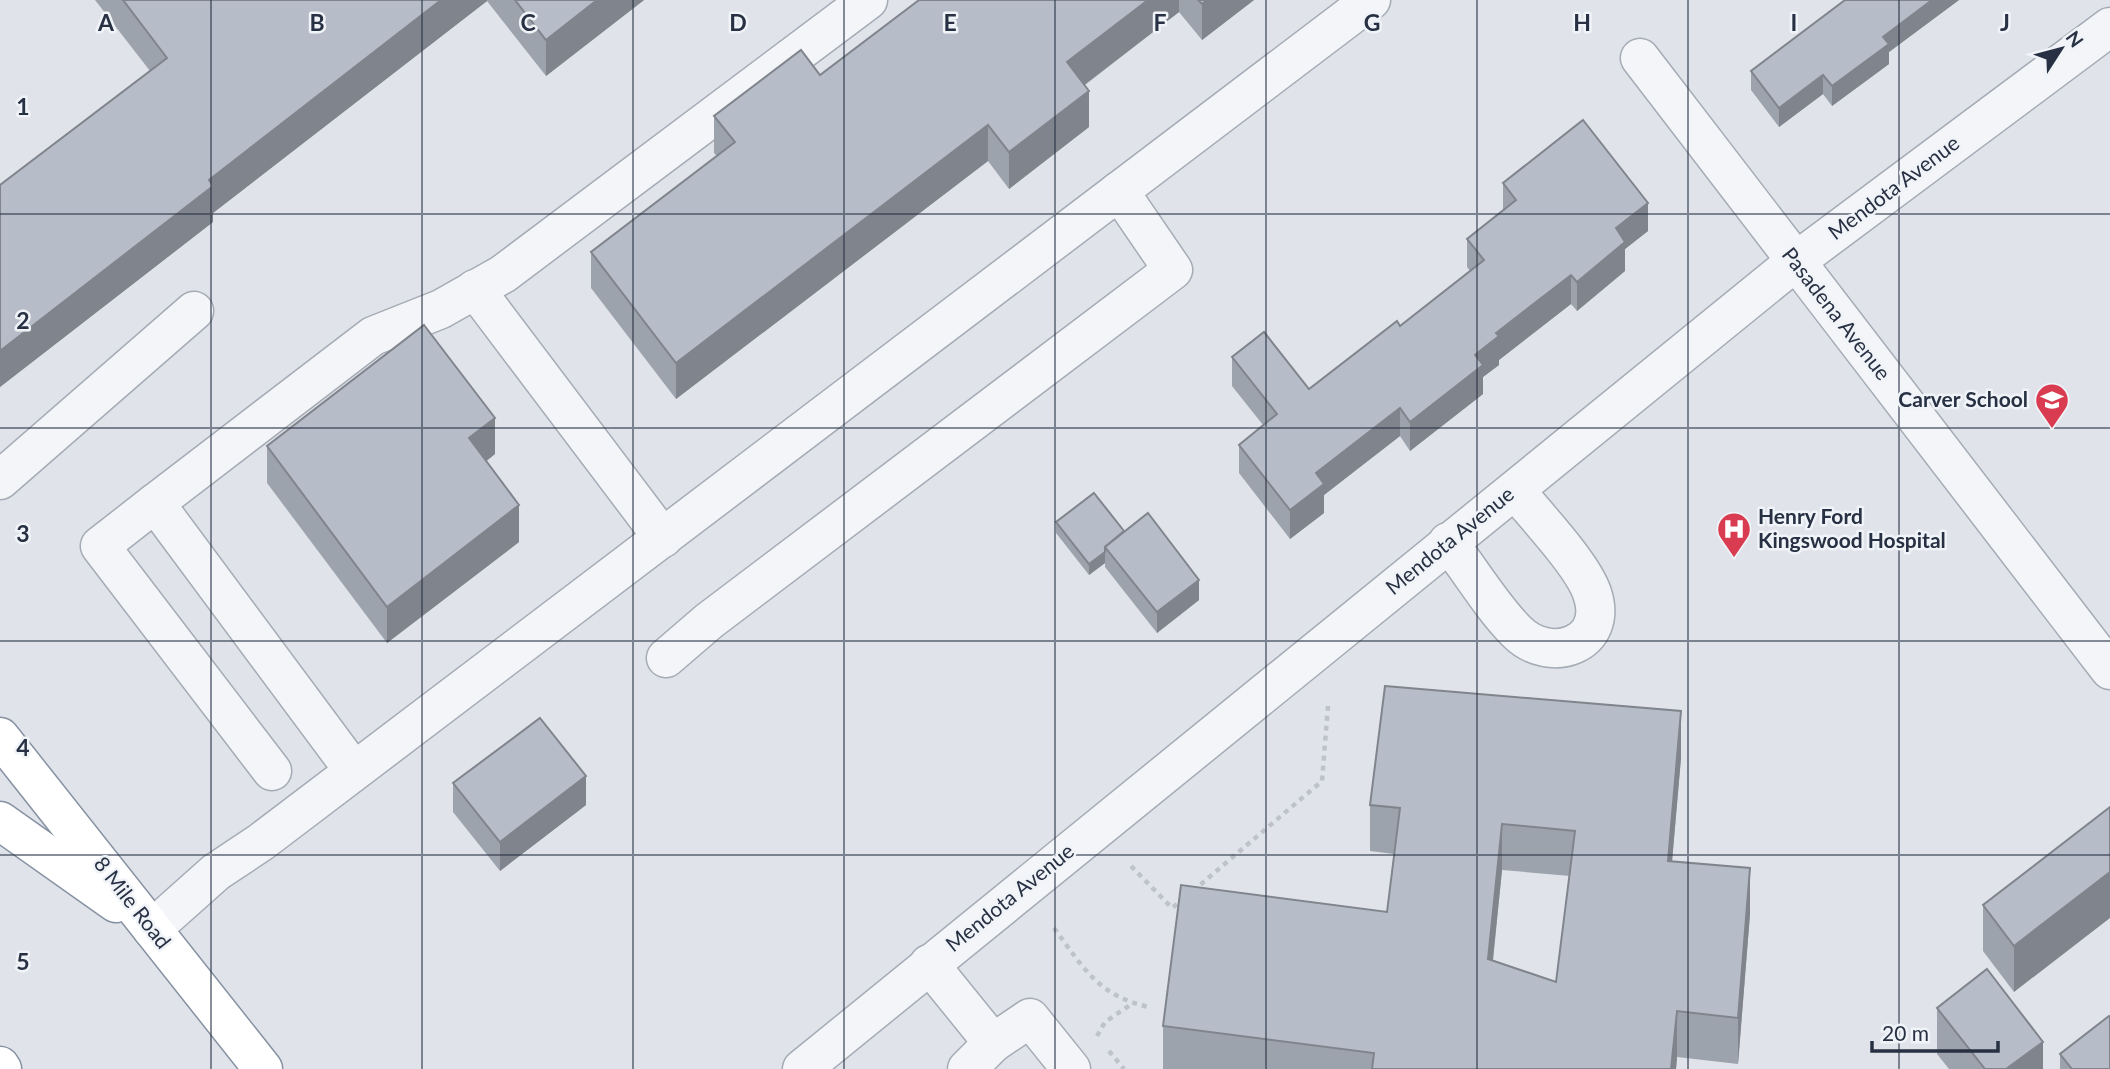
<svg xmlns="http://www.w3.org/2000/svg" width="2110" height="1069" font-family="Lato,sans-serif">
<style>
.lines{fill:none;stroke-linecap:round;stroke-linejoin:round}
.minor-casing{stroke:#a5abb5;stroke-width:41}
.highway-casing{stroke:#8691a2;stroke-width:41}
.path{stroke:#bec2c9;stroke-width:4.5;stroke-dasharray:5 5;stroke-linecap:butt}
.minor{stroke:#f3f5f8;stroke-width:38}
.highway{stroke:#fff;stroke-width:38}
.wall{fill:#9da3ac;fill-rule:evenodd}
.shaded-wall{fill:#80848c}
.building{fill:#b7bdc8;stroke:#80848c;stroke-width:2;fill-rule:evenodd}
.grid{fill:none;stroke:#273143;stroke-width:2;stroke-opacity:0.55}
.labels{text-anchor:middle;stroke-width:5;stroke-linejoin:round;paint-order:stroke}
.street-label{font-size:21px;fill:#273143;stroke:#f0f3f7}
.poi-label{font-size:21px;font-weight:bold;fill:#273143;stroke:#f0f3f7;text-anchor:end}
.grid-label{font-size:23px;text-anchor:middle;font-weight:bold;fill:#273143;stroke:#f0f3f7;stroke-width:5;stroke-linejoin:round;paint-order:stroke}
</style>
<rect width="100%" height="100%" fill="#e0e4ea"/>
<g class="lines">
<g class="minor-casing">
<g id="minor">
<polyline points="1640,58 2110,670"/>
<polyline points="475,289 663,538"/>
<polyline points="0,480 194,311"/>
<polyline points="155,503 100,546 272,771"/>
<path d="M1448 542C1471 571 1491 606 1517 632 1550 665 1610 645 1592 593 1582 564 1536 516 1515 490"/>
<polyline points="666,658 709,621 1173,270 1119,191"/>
<polyline points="354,771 155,503 373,336 441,309 503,274 868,0"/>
<polyline points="152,929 216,872 261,842 1371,0"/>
<polyline points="929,964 993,1043"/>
<polyline points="802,1069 1795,262 2110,27"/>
<polyline points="967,1069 993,1043 1030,1018 1071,1069"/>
</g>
</g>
<g class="highway-casing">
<g id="highway">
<polyline points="0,737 263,1069"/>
<polyline points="0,821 116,903"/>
<polyline points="0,1066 2,1069"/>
</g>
</g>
<g class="path">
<polyline points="1131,866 1172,908 1181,901"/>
<polyline points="1193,891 1322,781 1328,706"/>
<path d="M1054 928C1083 967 1098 996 1149 1007"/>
<polyline points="1097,1036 1105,1022 1133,1003"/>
<polyline points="1109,1051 1124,1069"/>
</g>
<use href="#minor" class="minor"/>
<use href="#highway" class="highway"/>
</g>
<g class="wall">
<polygon points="95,0 644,0 546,76 487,1 213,213 213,222 0,387 0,185 150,71"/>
<polygon points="919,0 1254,0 1202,40 1179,12 1085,85 1089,127 1009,189 988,161 676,399 591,288 591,252 717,156 714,153 714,116 820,75"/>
<polygon points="1845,0 1959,0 1889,52 1889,64 1832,106 1823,94 1779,127 1751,90 1751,71"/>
<polygon points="1503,183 1648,231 1625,249 1625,271 1577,311 1571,304 1499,360 1499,365 1483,377 1483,394 1410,451 1400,436 1324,495 1324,513 1290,539 1239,473 1239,445 1263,425 1232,386 1232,357 1309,389 1400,326 1470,271 1467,267 1467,239 1503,211"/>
<polygon points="267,446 495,454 486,461 519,542 387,643 267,483"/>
<polygon points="1056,522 1124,531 1199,600 1157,633 1105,567 1105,563 1089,575 1056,533"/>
<path d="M1681 758 1672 862 1750 914 1738 1064 1677 1057 1676 1069H1163V1026L1387 912 1394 854 1370 851V805ZM1502 870 1570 876 1556 982 1493 961Z"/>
<polygon points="453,783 586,805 500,871 453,812"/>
<polygon points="2110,807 2014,992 1983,951 1983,905"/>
<polygon points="1937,1008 2043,1069 1949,1069 1937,1054"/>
<polygon points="2060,1054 2110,1069 2060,1069"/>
</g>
<g class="shaded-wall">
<polygon points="441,0 487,0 487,1 213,213 213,222 0,387 0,351 209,180"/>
<polygon points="597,0 644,0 546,76 546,40"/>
<polygon points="1148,0 1179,0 1179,12 1067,98 1067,62"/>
<polygon points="1207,0 1254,0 1202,40 1202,4"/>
<polygon points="1932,0 1959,0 1889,52 1889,64 1832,106 1832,86 1883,37"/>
<polygon points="1823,75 1823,94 1779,127 1779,108"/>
<polygon points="1089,91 1089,127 1009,189 1009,152"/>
<polygon points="988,125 988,161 676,399 676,363"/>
<polygon points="1648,203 1648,231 1625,249 1625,271 1577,311 1577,282 1616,228"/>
<polygon points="1571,275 1571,304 1499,360 1499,365 1483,377 1483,394 1410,451 1410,422 1496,333"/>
<polygon points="1400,408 1400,436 1324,495 1324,513 1290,539 1290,510 1316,473"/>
<polygon points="495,418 495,454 469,475 469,438"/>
<polygon points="519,505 519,542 387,643 387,607"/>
<polygon points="1105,552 1105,563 1089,575 1089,564"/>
<polygon points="1199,580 1199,600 1157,633 1157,612"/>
<polygon points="1681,711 1681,758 1668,907 1668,861"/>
<polygon points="586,776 586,805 500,871 500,842"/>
<polygon points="1502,824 1502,870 1488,1006 1488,959"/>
<polygon points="1750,868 1750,914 1738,1064 1738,1018"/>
<polygon points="2110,872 2110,918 2014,992 2014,946"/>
<polygon points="1677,1011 1677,1057 1676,1069 1671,1069"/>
<polygon points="2043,1042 2043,1069 2006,1069"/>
</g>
<g class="building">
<polygon points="123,0 441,0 209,180 213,186 0,351 0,185 167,58"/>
<polygon points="515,0 597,0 546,40"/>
<polygon points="919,0 1148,0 1067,62 1089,91 1009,152 988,125 676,363 591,252 735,142 714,116 801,50 820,75"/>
<polygon points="1198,0 1207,0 1202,4"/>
<polygon points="1845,0 1932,0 1883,37 1889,44 1832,86 1823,75 1779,108 1751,71"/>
<polygon points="1583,120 1648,203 1616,228 1625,242 1577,282 1571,275 1496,333 1499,336 1475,355 1483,365 1410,422 1400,408 1316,473 1324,484 1290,510 1239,445 1277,414 1232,357 1264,332 1309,389 1397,321 1400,326 1484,260 1467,239 1516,200 1503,183"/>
<polygon points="424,325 495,418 469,438 519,505 387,607 267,446"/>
<polygon points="1094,493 1124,531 1105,547 1105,552 1089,564 1056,522"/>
<polygon points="1148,513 1199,580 1157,612 1105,547"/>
<path d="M1385 686 1681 711 1668 861 1750 868 1738 1018 1677 1011 1671 1069H1372L1374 1053 1163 1026 1181 885 1387 912 1400 808 1370 805ZM1502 824 1575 831 1556 982 1488 959Z"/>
<polygon points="540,718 586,776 500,842 453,783"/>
<polygon points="2110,807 2110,872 2014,946 1983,905"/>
<polygon points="1987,969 2043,1042 2006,1069 1985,1069 1937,1008"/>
<polygon points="2109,1016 2110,1017 2110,1069 2072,1069 2060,1054"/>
</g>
<path class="grid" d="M211 0V1069M422 0V1069M633 0V1069M844 0V1069M1055 0V1069M1266 0V1069M1477 0V1069M1688 0V1069M1899 0V1069M0 214H2110M0 428H2110M0 641H2110M0 855H2110"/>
<defs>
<g id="school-pin" transform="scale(1.75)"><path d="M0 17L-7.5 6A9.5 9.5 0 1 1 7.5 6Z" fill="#d93b51" stroke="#f0f3f7"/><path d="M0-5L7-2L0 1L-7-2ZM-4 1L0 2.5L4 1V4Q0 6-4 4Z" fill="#fff"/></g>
<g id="hospital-pin" transform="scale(1.75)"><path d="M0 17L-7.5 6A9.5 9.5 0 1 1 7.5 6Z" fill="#d93b51" stroke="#f0f3f7"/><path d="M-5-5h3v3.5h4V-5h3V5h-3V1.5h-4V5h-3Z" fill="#fff"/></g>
</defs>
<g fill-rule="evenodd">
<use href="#school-pin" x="2052" y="400"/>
<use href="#hospital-pin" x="1734" y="529"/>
</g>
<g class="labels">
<g class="street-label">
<text transform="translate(1894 188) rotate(-37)" y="7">Mendota Avenue</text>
<text transform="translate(1836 314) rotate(52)" y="7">Pasadena Avenue</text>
<text transform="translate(1450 541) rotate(-39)" y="7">Mendota Avenue</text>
<text transform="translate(1010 898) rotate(-39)" y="7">Mendota Avenue</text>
<text transform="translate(132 903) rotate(52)" y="7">8 Mile Road</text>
</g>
<g class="poi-label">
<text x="2028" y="407">Carver School</text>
<text x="1758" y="524" text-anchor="start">Henry Ford<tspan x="1758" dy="24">Kingswood Hospital</tspan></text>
</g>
</g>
<g class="grid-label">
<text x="106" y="31">A</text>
<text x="317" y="31">B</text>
<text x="528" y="31">C</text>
<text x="738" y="31">D</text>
<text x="950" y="31">E</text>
<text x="1160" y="31">F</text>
<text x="1372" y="31">G</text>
<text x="1582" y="31">H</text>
<text x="1794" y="31">I</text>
<text x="2005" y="31">J</text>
<text x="23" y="115">1</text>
<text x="23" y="329">2</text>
<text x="23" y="542">3</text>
<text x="23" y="756">4</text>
<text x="23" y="970">5</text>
</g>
<g transform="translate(2061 49) rotate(54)" stroke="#f0f3f7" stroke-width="5" paint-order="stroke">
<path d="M0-5L12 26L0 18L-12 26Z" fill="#273143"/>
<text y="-10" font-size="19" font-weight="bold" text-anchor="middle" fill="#273143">N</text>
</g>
<path d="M1872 1041v10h126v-10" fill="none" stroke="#273143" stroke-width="3.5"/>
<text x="1882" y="1041" font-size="21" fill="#273143" stroke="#f0f3f7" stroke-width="5" paint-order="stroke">20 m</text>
</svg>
